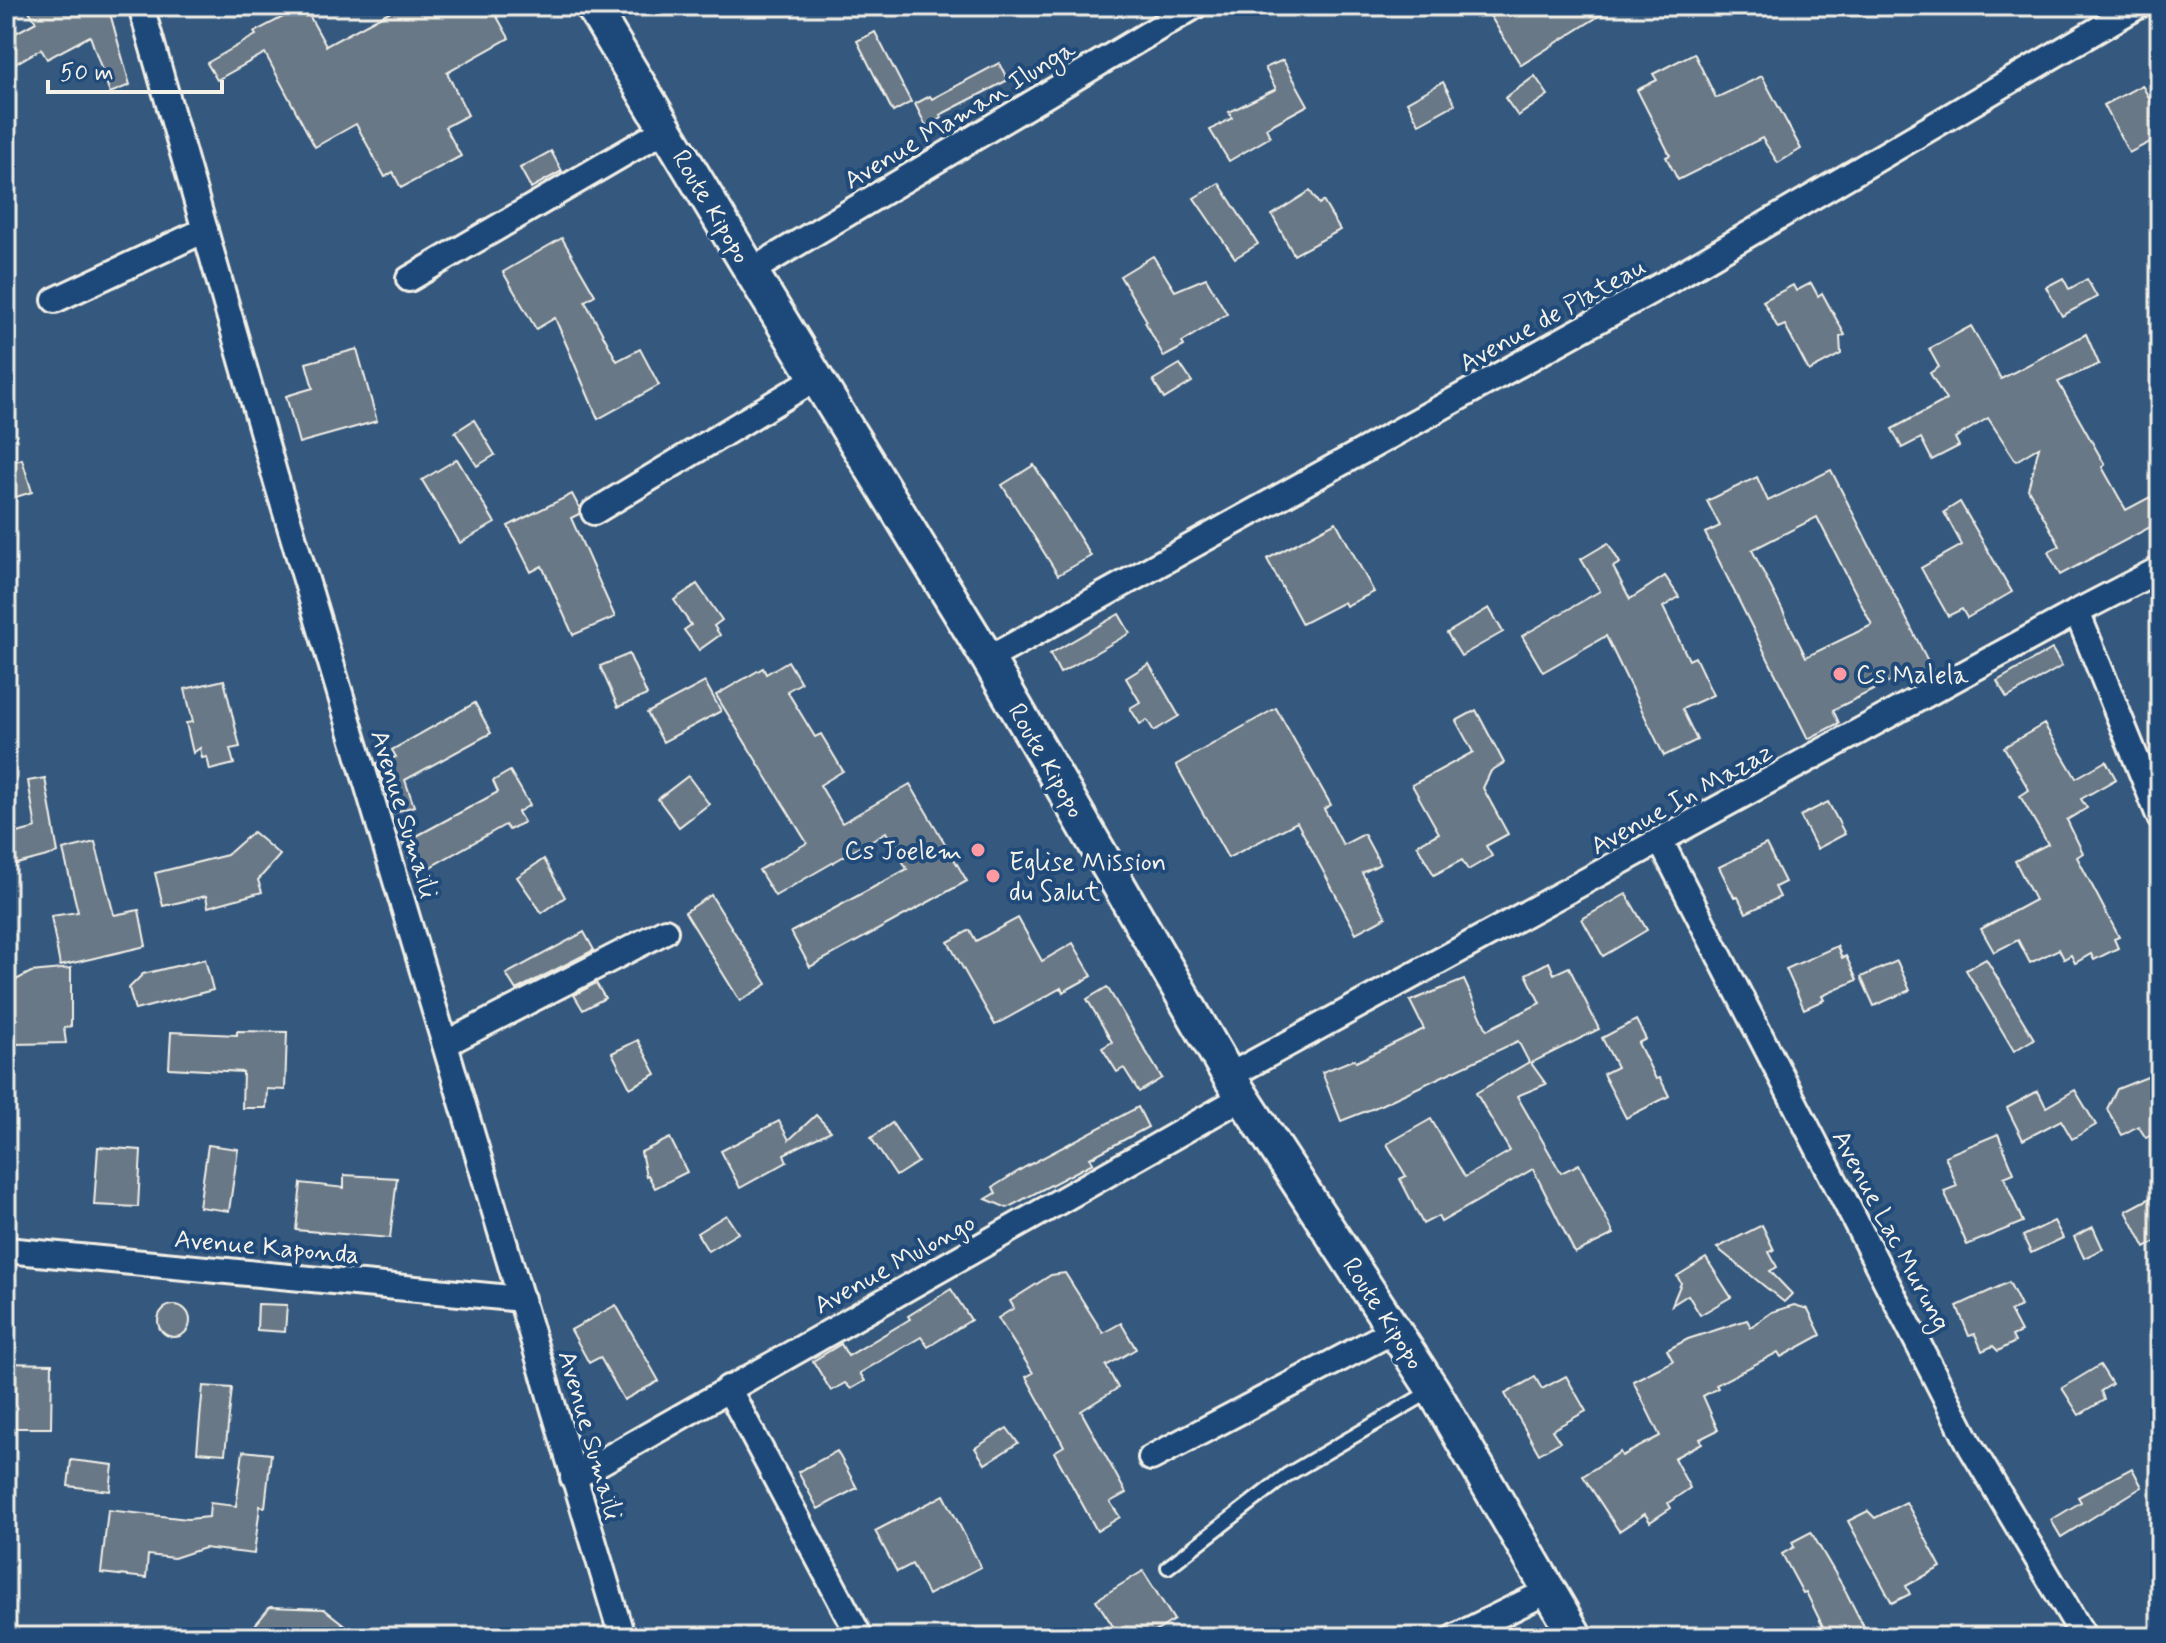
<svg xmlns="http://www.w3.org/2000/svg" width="2166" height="1643" font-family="Mynerve,sans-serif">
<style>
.building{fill:#677887;stroke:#f4f1e8;stroke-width:2;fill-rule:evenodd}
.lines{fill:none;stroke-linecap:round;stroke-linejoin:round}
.lane-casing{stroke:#f4f1e8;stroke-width:18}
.street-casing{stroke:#f4f1e8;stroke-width:30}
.secondary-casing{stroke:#f4f1e8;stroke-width:38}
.lane{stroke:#1f4a7a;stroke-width:12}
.street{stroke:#1f4a7a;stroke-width:24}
.secondary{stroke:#1f4a7a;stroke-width:32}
.poi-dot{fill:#ff9aa2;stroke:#1f4a7a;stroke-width:3}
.labels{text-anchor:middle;stroke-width:8;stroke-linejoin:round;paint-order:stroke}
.street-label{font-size:26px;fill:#f4f1e8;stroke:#1f4a7a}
.poi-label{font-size:26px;fill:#f4f1e8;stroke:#1f4a7a;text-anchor:start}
</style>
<rect width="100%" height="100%" fill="#35587e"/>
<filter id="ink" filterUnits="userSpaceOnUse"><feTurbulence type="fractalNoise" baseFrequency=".0125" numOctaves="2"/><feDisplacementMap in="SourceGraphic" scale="16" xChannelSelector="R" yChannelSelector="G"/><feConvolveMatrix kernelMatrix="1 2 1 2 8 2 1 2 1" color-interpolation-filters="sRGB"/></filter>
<g filter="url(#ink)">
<g class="building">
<polygon points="26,6 105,6 111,17 130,85 110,93 90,36 47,59 41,49 6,69 6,38 36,22"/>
<polygon points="304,6 326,46 400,6 491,6 509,38 447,73 468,115 445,127 461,156 401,188 393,172 385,177 356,124 315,147 265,53 217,80 207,63 256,35 254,32"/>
<polygon points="1484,6 1615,6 1521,65"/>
<polygon points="875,32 911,102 893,112 857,41"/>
<polygon points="1694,53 1716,98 1762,76 1801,149 1778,163 1762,138 1678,180 1666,157 1670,155 1637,90 1657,80 1653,74"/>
<polygon points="1283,60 1308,105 1266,128 1270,137 1229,161 1210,130 1232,118 1229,112 1276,89 1265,68"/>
<polygon points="999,63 1008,80 940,115 942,118 926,126 915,104 930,96 932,99"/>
<polygon points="1535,76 1548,95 1518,116 1505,98"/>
<polygon points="1443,82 1455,104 1419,124 1407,102"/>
<polygon points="2142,85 2160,118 2160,137 2129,153 2104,105"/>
<polygon points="551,151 562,171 531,188 520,168"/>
<polygon points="1219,183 1258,244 1235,258 1194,198"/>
<polygon points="1310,191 1319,204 1323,201 1340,230 1294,255 1272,215"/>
<polygon points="562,238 595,295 585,301 617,361 640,349 659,385 598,419 555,318 536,329 503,272"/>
<polygon points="1153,256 1175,291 1206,278 1227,314 1182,342 1184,346 1164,357 1145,322 1147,321 1120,276"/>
<polygon points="2063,278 2069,289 2087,279 2097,297 2062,316 2046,287"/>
<polygon points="1811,283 1818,296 1822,293 1845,335 1840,337 1841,354 1809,371 1785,325 1778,328 1763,301 1793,285 1796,291"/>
<polygon points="1971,326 2001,379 2086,334 2099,364 2058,382 2105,465 2102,467 2126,510 2150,497 2160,515 2160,522 2060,575 2048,552 2060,546 2028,489 2039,447 2016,461 1988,418 1955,438 1959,446 1932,460 1921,438 1902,448 1892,429 1946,400 1930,373 1939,367 1929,349"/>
<polygon points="357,349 377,421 299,443 286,396 313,388 306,363"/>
<polygon points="1180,364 1192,382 1164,399 1153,380"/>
<polygon points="474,420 495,455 477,466 455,432"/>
<polygon points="22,459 32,492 6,500 6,464"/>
<polygon points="457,459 495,523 460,543 422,480"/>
<polygon points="1034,465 1091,556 1058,575 1002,485"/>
<path d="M1831 470 1934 673 1912 685 1907 673 1833 710 1839 723 1808 739 1705 533 1720 526 1707 501 1757 477 1768 501ZM1817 517 1872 625 1806 657 1752 550Z"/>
<polygon points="572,494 580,509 579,514 571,518 615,617 573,635 542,566 531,572 508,526"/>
<polygon points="1960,502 2012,592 1967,618 1962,609 1948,616 1921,568 1962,545 1944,512"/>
<polygon points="1336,522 1374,592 1346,606 1344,602 1302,624 1267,559"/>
<polygon points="1608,543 1620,563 1613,567 1630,599 1665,576 1679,597 1663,607 1689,660 1695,657 1713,695 1682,709 1697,740 1664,756 1606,636 1543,672 1522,636 1600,591 1581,559"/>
<polygon points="697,584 722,620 714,626 720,635 699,650 684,630 691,625 674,600"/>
<polygon points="1489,608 1503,632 1461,656 1447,633"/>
<polygon points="1119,614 1130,633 1060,673 1050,654"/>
<polygon points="2052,649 2062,666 2007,698 1997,681"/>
<polygon points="629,654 647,695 618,707 600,666"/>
<polygon points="788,661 801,683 787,691 815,737 821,734 843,771 820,785 842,823 910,784 967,881 810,967 791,932 907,869 886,832 775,896 759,870 807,843 716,695 763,668 766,674"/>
<polygon points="1149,664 1179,716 1154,731 1147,720 1140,724 1130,708 1140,702 1126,678"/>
<polygon points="224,680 240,747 230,749 234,764 210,770 207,757 202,758 200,748 193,753 186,723 193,722 185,689"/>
<polygon points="705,682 721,711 663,742 647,713"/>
<polygon points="475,703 491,733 405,780 414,806 393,813 377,763 396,757 392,750"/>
<polygon points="1276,708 1331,805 1324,809 1343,845 1364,834 1380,864 1362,873 1386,917 1356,933 1297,822 1228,858 1176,765"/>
<polygon points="1476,710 1504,763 1491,771 1483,788 1508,834 1486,846 1492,856 1468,870 1462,860 1434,875 1417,845 1439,833 1412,785 1473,752 1456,721"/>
<polygon points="2044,724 2076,778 2106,761 2116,779 2081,799 2087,808 2067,820 2083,853 2077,857 2119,937 2114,939 2118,948 2094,960 2091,954 2075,963 2071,955 2064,959 2059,949 2030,963 2018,940 1994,952 1981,929 2035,900 2015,861 2048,844 2020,796 2029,790 2004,747"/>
<polygon points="510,771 530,805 518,812 524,822 509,830 505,825 430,867 427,861 415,867 402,844 498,792 493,781"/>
<polygon points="688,776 709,804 679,827 658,799"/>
<polygon points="45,778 58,853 6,867 6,836 36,828 28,781"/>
<polygon points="1828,802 1845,834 1817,849 1800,816"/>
<polygon points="253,832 280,855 258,880 262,892 208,907 206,896 163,906 155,873 227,855"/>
<polygon points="95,842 114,915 139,910 146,946 60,966 51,916 78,912 63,850"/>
<polygon points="1766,844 1785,882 1775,887 1780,897 1746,913 1738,897 1734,897 1719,867"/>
<polygon points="544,859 565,897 542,913 517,877"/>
<polygon points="1626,894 1647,930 1603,956 1582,919"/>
<polygon points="711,895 767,984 740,1001 685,912"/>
<polygon points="1018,918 1042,961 1073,943 1092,976 1063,992 1061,988 995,1025 948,942 970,930 976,941"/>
<polygon points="584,932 594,950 516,990 506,974"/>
<polygon points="1837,946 1842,958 1846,956 1857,980 1822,996 1824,1000 1804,1009 1786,969"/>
<polygon points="205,959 213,990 135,1010 129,988 143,974"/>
<polygon points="1986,959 2034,1039 2014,1051 1966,970"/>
<polygon points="1897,961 1910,990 1874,1006 1861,977"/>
<polygon points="1549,962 1554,974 1569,967 1599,1029 1531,1063 1546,1084 1517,1096 1561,1173 1579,1164 1614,1234 1575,1253 1533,1169 1441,1222 1438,1216 1423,1224 1400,1179 1406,1176 1387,1144 1431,1119 1465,1177 1510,1151 1476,1093 1529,1062 1518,1041 1374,1108 1341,1121 1322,1072 1355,1059 1356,1062 1424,1029 1410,1001 1464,980 1487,1030 1540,1003 1526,974"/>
<polygon points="71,968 71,1026 64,1028 66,1043 13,1044 12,982 31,972"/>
<polygon points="596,983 605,998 583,1010 574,995"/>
<polygon points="1107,987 1162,1078 1139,1092 1124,1068 1117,1072 1102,1048 1112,1042 1087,999"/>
<polygon points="1636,1020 1646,1039 1638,1043 1656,1079 1660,1078 1669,1096 1626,1118 1603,1074 1617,1067 1602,1038"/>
<polygon points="237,1031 287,1032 285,1090 267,1089 266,1108 242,1108 243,1072 169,1068 171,1032 237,1035"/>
<polygon points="638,1040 656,1074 630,1088 612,1053"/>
<polygon points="2160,1072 2160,1130 2146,1138 2138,1126 2122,1135 2107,1109 2117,1089"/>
<polygon points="2075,1090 2096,1125 2072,1139 2061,1120 2023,1140 2007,1108 2038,1091 2046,1107"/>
<polygon points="1138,1107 1148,1127 1090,1158 1093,1163 1007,1208 986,1199 996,1193 993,1187 1025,1167"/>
<polygon points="816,1115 831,1131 784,1154 787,1162 740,1188 721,1151 779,1121 789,1140"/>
<polygon points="892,1123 918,1162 896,1176 871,1138"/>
<polygon points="1998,1134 2014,1173 2004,1177 2023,1222 1967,1245 1944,1191 1957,1186 1945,1156"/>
<polygon points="670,1138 687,1172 655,1188 648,1175 646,1176 641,1152"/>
<polygon points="208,1145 238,1149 229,1211 199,1207"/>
<polygon points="98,1147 141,1150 138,1207 94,1205"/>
<polygon points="344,1175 397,1178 390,1238 296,1230 301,1183 344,1188"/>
<polygon points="2160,1193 2160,1240 2145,1248 2126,1211"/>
<polygon points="726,1215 738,1233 708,1251 697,1233"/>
<polygon points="2054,1221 2063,1238 2031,1253 2023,1236"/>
<polygon points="1762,1225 1774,1250 1769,1252 1777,1267 1770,1271 1792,1294 1784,1302 1717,1248"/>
<polygon points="2093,1227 2103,1249 2084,1258 2074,1237"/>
<polygon points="1706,1258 1731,1297 1700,1315 1688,1295 1672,1305 1681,1283 1677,1276"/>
<polygon points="1065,1273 1103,1333 1121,1323 1136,1349 1106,1366 1118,1388 1081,1411 1126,1493 1110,1502 1120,1517 1097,1531 1054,1452 1064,1446 1026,1377 1033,1373 998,1318 1014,1308 1010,1301 1051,1275"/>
<polygon points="2009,1282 2021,1306 2010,1311 2021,1332 2012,1336 2015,1342 1998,1351 1993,1346 1982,1351 1975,1334 1969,1336 1957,1306"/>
<polygon points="951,1289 971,1320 928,1347 921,1337 860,1373 865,1381 851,1389 845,1383 831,1391 813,1361 841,1344 848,1356 910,1319 908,1316"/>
<polygon points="258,1304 287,1305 285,1332 257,1330"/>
<circle cx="174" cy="1321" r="16"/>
<polygon points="616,1305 659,1381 624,1400 600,1357 589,1363 571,1330"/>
<polygon points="1794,1305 1808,1309 1821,1335 1781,1357 1778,1352 1716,1385 1718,1388 1703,1396 1718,1430 1700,1439 1702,1443 1674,1458 1690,1488 1668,1503 1671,1508 1650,1522 1645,1514 1619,1531 1583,1476 1620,1452 1622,1456 1660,1436 1633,1381 1673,1361 1667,1350 1688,1339 1747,1320 1751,1327 1772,1312"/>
<polygon points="6,1363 52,1364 51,1428 6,1428"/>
<polygon points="2100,1365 2112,1384 2101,1391 2104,1400 2079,1415 2062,1388"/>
<polygon points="1566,1376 1586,1411 1552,1430 1560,1442 1539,1454 1505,1394 1535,1377 1542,1389"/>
<polygon points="203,1386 232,1388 225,1454 197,1452"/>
<polygon points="1007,1428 1018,1443 985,1464 975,1448"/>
<polygon points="243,1451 271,1454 265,1507 260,1506 254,1554 204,1548 174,1558 148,1555 146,1578 101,1573 108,1510 188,1519 209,1517 210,1503 236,1506"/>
<polygon points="837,1451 857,1488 818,1509 798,1472"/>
<polygon points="71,1460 113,1465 110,1491 68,1486"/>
<polygon points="2132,1468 2142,1487 2061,1537 2051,1520 2081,1502 2078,1497"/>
<polygon points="944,1495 981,1567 928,1595 912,1564 897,1572 875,1531"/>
<polygon points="1906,1502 1941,1567 1906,1586 1910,1594 1892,1603 1848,1521 1868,1511 1875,1518"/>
<polygon points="1811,1532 1845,1590 1869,1637 1828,1637 1806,1592 1803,1593 1782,1554 1794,1547 1792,1542"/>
<polygon points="1143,1571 1174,1620 1147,1637 1120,1637 1096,1600"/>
<polygon points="270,1607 324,1609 360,1637 270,1637 255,1625"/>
</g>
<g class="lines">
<g class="lane-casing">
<polyline id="lane" points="1168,1567 1287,1475 1431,1391"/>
</g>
<g class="street-casing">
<g id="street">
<polyline points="141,6 275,476 622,1637"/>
<polyline points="751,271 1195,6"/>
<polyline points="409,279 666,129"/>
<polyline points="55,300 205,230"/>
<polyline points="594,512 816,378"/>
<polyline points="2077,612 2160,818"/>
<polyline points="988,659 1669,281 2138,6"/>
<polyline points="1661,842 1971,1447 2084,1637"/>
<polyline points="445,1044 665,931"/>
<polyline points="1229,1076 2077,612 2160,569"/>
<polyline points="6,1250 522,1299"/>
<polyline points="728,1388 860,1637"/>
<polyline points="1151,1458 1395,1330"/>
<polyline points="573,1478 1243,1097"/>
<polyline points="1455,1637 1548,1591"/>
</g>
</g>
<g class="secondary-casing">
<polyline id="secondary" points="592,6 751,271 988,659 1229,1076 1433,1390 1576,1637"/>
</g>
<use href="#lane" class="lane"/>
<use href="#street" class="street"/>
<use href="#secondary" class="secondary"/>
</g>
</g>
<g class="poi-dot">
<circle cx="1840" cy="674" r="8"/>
<circle cx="978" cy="850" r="8"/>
<circle cx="993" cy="876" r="8"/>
</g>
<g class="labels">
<g class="street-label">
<text transform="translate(959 114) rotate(-31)" y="9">Avenue Maman Ilunga</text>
<text transform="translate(712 206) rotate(59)" y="9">Route Kipopo</text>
<text transform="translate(1552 314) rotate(-29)" y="9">Avenue de Plateau</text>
<text transform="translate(1047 760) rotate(60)" y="9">Route Kipopo</text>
<text transform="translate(1681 798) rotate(-29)" y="9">Avenue In Mazaz</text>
<text transform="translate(405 814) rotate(73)" y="9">Avenue Sumaïli</text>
<text transform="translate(1892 1230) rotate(62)" y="9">Avenue Lac Murung</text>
<text transform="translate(267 1246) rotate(5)" y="9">Avenue Kaponda</text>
<text transform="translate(894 1263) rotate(-29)" y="9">Avenue Mulongo</text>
<text transform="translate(1384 1313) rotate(57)" y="9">Route Kipopo</text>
<text transform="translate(591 1435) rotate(74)" y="9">Avenue Sumaïli</text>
</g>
<g class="poi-label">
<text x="1856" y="683">Cs Malela</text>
<text x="962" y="859" text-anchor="end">Cs Joelem</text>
<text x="1009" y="870">Eglise Mission<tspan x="1009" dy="30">du Salut</tspan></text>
</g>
</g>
<rect width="2166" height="1643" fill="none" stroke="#1f4a7a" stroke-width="32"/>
<rect x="16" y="16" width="2134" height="1611" fill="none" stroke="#f4f1e8" stroke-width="3" filter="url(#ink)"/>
<path d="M48 80v12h174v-12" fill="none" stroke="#f4f1e8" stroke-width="4"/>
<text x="60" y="80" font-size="24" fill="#f4f1e8" stroke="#1f4a7a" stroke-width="6" paint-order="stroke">50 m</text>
</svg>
